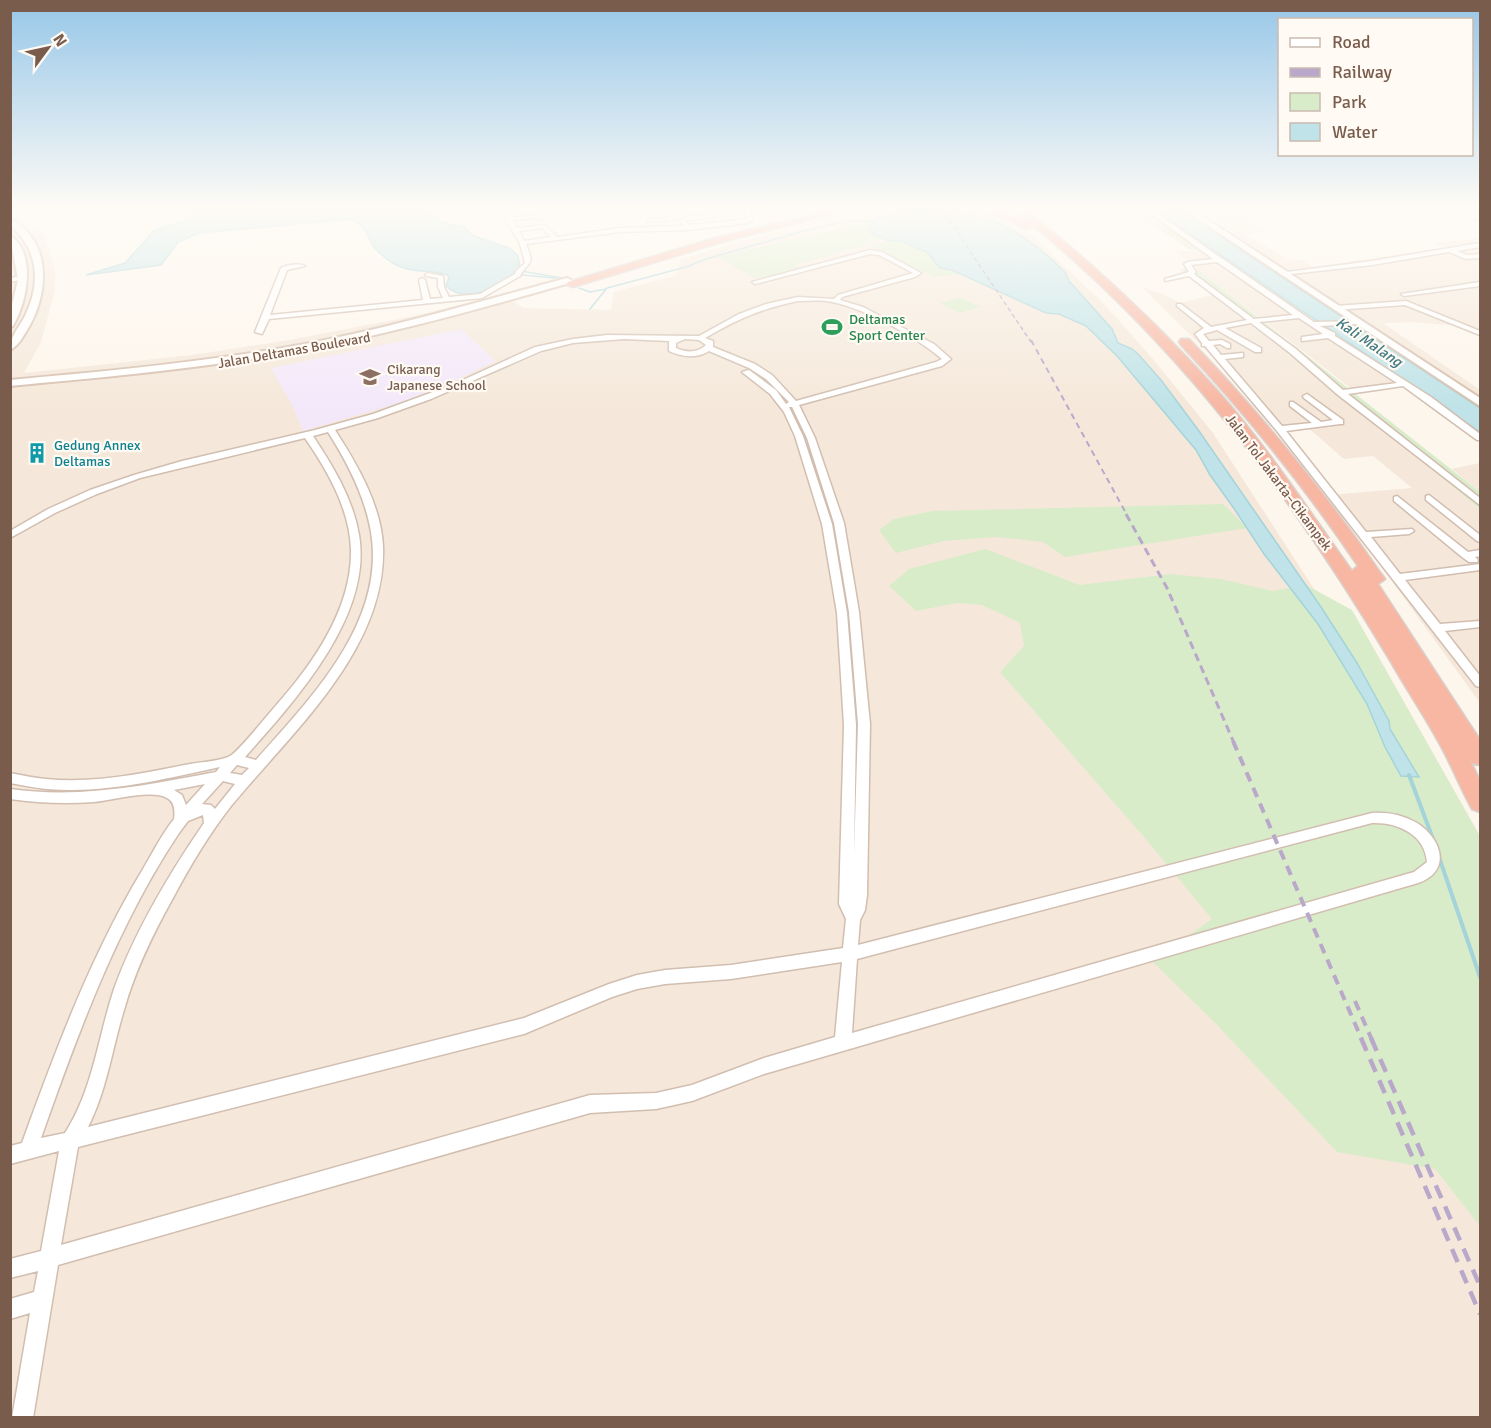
<svg xmlns="http://www.w3.org/2000/svg" width="1491" height="1428" font-family="Signika,sans-serif">
<style>
.residential{fill:#f5e8da}
.education{fill:#f3e8fa}
.green{fill:#d8ecc9}
.water{fill:#bfe3e8;stroke:#a5d3da;stroke-width:1.5}
.lines{fill:none;stroke-linecap:round;stroke-linejoin:round}
.stream-far1{stroke:#a5d3da;stroke-width:1.5}
.stream{stroke:#a5d3da;stroke-width:4}
.street-casing{stroke:#d1beb0;stroke-width:3}
.secondary-casing{stroke:#d6c0b0;stroke-width:4}
.highway-casing{stroke:#dad1cd;stroke-width:3}
.street{fill:#fff;fill-rule:evenodd}
.secondary{fill:#fff;fill-rule:evenodd}
.highway{fill:#f7b7a3;fill-rule:evenodd}
.rail-far4{stroke:#b9a8c9;stroke-width:1.5;stroke-dasharray:4.5 3;stroke-linecap:butt}
.rail-far3{stroke:#b9a8c9;stroke-width:2;stroke-dasharray:6 4.5;stroke-linecap:butt}
.rail-far2{stroke:#b9a8c9;stroke-width:3;stroke-dasharray:8 5;stroke-linecap:butt}
.rail-far1{stroke:#b9a8c9;stroke-width:4;stroke-dasharray:10 7;stroke-linecap:butt}
.rail{stroke:#b9a8c9;stroke-width:4.5;stroke-dasharray:14 9;stroke-linecap:butt}
.labels{text-anchor:middle;stroke-width:4.5;stroke-linejoin:round;paint-order:stroke}
.far-leisure-label{font-size:14px;fill:#27864d;stroke:#fffaf3;text-anchor:start}
.far-street-label{font-size:14px;fill:#7a5c4d;stroke:#fffaf3}
.far-education-label{font-size:14px;fill:#785e54;stroke:#fffaf3;text-anchor:start}
.far-culture-label{font-size:14px;fill:#0d838f;stroke:#fffaf3;text-anchor:start}
.far-water-label{font-size:15px;font-style:italic;fill:#437c86;stroke:#fffaf3}
</style>
<rect width="100%" height="100%" fill="#fdf6ec"/>
<g class="residential">
<polygon points="902,208 960,209 999,218 1030,233 1105,305 1152,358 1213,433 1360,660 1480,896 1480,1417 11,1417 10,215 43,231 55,268 55,290 41,342 24,373 192,355 284,341 414,316 502,295 524,308 611,310 614,292 677,275 681,259 766,234 822,221"/>
<polygon points="1182,208 1227,208 1266,232 1245,234 1290,261 1302,260 1314,267 1441,248 1435,243 1480,238 1480,334 1459,326 1413,322 1383,323 1480,390 1480,408 1221,237"/>
<polygon points="1211,249 1410,382 1352,389 1198,270 1181,262 1187,260 1177,252"/>
<polygon points="1142,287 1163,294 1180,303 1212,295 1327,383 1480,509 1480,703 1330,495 1412,488 1373,456 1344,459 1307,427 1276,429 1241,385"/>
<polygon points="1480,463 1480,492 1452,469"/>
</g>
<polygon class="education" points="461,329 496,361 447,384 402,402 303,431 291,403 271,368"/>
<g class="green">
<polygon points="1128,208 1152,208 1211,249 1191,250"/>
<polygon points="878,220 905,233 795,265 799,268 757,279 718,257"/>
<polygon points="892,240 901,241 927,252 940,268 960,274 935,277 870,246"/>
<polygon points="1189,268 1198,270 1480,492 1480,509 1327,383 1180,270"/>
<polygon points="960,297 980,307 959,313 940,303"/>
<polygon points="1223,504 1247,528 1065,557 1043,542 997,537 944,541 896,553 879,530 894,519 932,511"/>
<polygon points="985,549 1080,585 1170,574 1221,579 1273,591 1306,585 1352,610 1480,836 1480,1226 1435,1169 1337,1152 1217,1025 1152,961 1212,919 1144,837 1000,672 1024,646 1020,623 982,605 957,603 916,611 889,586 909,569"/>
</g>
<g class="water">
<path d="M194 208H427V212L443 223 462 226 474 236 511 249 518 256 520 268C505 287 466 305 446 286L449 277 446 274C426 269 410 274 391 262 385 258 374 249 371 242 366 233 362 221 350 219L199 233 178 242 161 265 86 275 125 263 155 230 184 221Z"/>
<polygon points="1152,208 1182,208 1221,237 1480,408 1480,432"/>
<path d="M914 209C979 207 1019 226 1065 272L1069 281 1112 329 1118 343 1132 349 1138 354 1161 380 1199 431 1321 607 1357 663 1389 721 1390 729 1419 777 1401 776 1385 747 1367 704 1318 624 1264 554 1235 510 1210 475 1196 450 1117 356 1086 326 1059 314 1046 313 952 270 940 268 927 252 901 241H888L869 232 876 218Z"/>
</g>
<g class="lines">
<g class="stream-far1">
<polyline points="521,271 562,278"/>
<polyline points="522,275 555,278"/>
<polyline points="579,288 590,292 606,289"/>
<polyline points="590,309 607,288 686,267 706,259 807,230 848,221 875,221"/>
</g>
<g class="stream">
<polyline points="1409,775 1433,839"/>
<polyline points="1439,857 1480,977"/>
</g>
<g class="street-casing">
<g id="street">
<path d="M489 208H505L511 217 539 215 542 220 536 218 513 220 518 228 545 225 557 237 620 228 684 226 679 220 686 217 681 212H672L675 220 647 222 649 219 669 218 665 208 685 209 691 216 712 215 715 217 685 221 689 225 747 219 742 208H748L753 220 748 223 688 230 620 232 526 244C536 268 528 260 520 276L482 298 269 319 262 334 255 332 281 268C286 265 300 263 305 266L287 270 270 315 423 300 419 280 422 278 425 280 430 299 443 298 438 287V278L426 276 425 275 428 273 443 276 444 287 449 297 480 294 515 274 516 271 525 263 520 244 501 211 466 214 463 212ZM542 228 551 237 524 241 519 231Z"/>
<path d="M1143 208H1149L1314 322 1358 321V323L1356 324 1320 326 1335 333V336L1431 397 1480 434V440H1477L1403 386 1348 394 1480 498V505L1338 395 1290 353 1251 323 1225 328 1261 348V352H1255L1217 330 1203 334 1209 341 1222 340 1230 344V348H1227L1220 344 1213 345 1221 355 1243 353V357L1225 359 1282 426 1312 423 1290 406V402H1293L1321 422 1333 420 1304 398 1303 396 1307 394 1343 420V424H1340L1286 431 1366 532 1412 529 1414 531 1409 534 1371 537 1400 574 1480 564V570L1405 580 1440 624 1480 621V627L1445 631 1480 676V687L1476 686 1277 431 1205 346H1202V343L1195 334 1204 328 1177 306V304H1181L1211 327 1247 320 1189 276 1165 281V279L1189 272 1184 264 1187 262 1213 259ZM1217 262 1293 315 1254 319 1194 274 1196 272 1191 265ZM1299 318 1323 334 1302 337V341L1328 338 1397 383 1343 390 1296 349 1259 322Z"/>
<polygon points="1454,208 1462,208 1480,217 1480,221"/>
<polygon points="1480,243 1480,247 1457,251 1467,255 1480,254 1480,258 1466,259 1449,252 1372,265 1282,275 1279,273 1372,261"/>
<path d="M870 250 882 252 921 273 915 277 842 297 840 300 863 307 934 344 951 359 942 366 799 405 815 438 844 523 859 612 870 724 867 895 865 910 860 920 858 945 1372 813C1388 812 1403 815 1417 823 1442 839 1452 871 1418 883L764 1074 692 1101 656 1109 590 1113 58 1265 33 1418H12L30 1313 10 1319V1299L34 1292 38 1271 10 1278V1259L41 1251 59 1151 10 1164V1146L22 1143C56 1049 91 955 143 869 153 852 162 834 174 819 175 811 175 802 167 798 152 789 113 800 94 802 66 804 38 803 10 799V789C80 799 148 785 216 772L220 767C164 779 105 794 47 789 35 788 23 785 10 783V773C22 775 34 778 46 779 94 784 144 773 190 764 201 762 221 761 230 756 239 751 270 712 279 702 315 661 352 607 351 550 350 509 327 470 305 438L140 478 97 494 55 513 10 538V531L48 509 90 490 134 475 182 461 315 430 373 414 452 385 535 347 573 339 607 335 699 336 739 314 766 304 798 297 834 299 838 295 913 273 879 255 870 254 755 284 752 282ZM798 301C807 301 817 300 826 301 860 305 916 337 942 359L936 362 796 401 772 375 755 364 713 347V341L705 338C738 319 760 309 798 301ZM624 339 669 341V351C682 357 696 359 709 351L749 368 766 379 789 402 786 404 776 390 749 370 742 372 770 394 784 412 795 436 822 524 837 613 844 725 839 904 846 919 843 948 731 965 665 970 637 975 609 984 524 1018 88 1127C107 1090 112 1049 124 1010 135 970 153 934 173 898 190 866 209 834 231 806 291 733 387 650 383 546 381 505 357 464 335 430L378 418 431 399 541 351 573 343ZM685 339 699 340 706 345C697 353 687 353 676 348V343ZM789 407H792L807 438 834 523 849 612 858 724 854 857 856 725 847 613 832 524 803 436ZM328 432C347 462 365 496 371 532 386 622 311 698 256 760L245 757C294 702 373 616 359 535 353 499 333 466 313 436ZM237 765 249 768 242 775 230 773ZM223 781 235 784 215 809 211 805 202 804ZM205 784 186 805 182 795 174 790ZM203 815 204 823C169 874 135 931 114 989 98 1037 93 1090 65 1133L41 1138C78 1033 117 926 179 833L188 821ZM1372 823C1397 822 1425 834 1427 862L1414 872 852 1033 857 959ZM842 962 835 1037 764 1058 692 1085 656 1093 590 1095 61 1245 78 1147 524 1034 612 997 637 989 665 984 731 979Z"/>
<polygon points="23,276 26,278 25,279 10,282 10,278"/>
<polygon points="1480,282 1480,286 1404,296 1401,294"/>
<polygon points="1406,301 1480,331 1480,335 1405,305 1335,310 1332,308 1335,306"/>
<polygon points="1429,495 1480,535 1480,542 1477,541 1426,500 1426,496"/>
<polygon points="1397,496 1468,552 1480,550 1480,556 1475,557 1478,560 1477,562 1469,562 1462,557 1394,501 1394,497"/>
</g>
</g>
<g class="secondary-casing">
<g id="secondary">
<polygon points="1181,208 1190,208 1480,398 1480,406"/>
<path d="M10 219C51 240 49 290 30 325 25 333 19 346 10 350 10 336 19 328 25 316 41 283 39 250 10 225Z"/>
<path d="M10 235C37 254 27 302 13 326L10 327V313L18 280Z"/>
<path d="M567 278 575 282V286L566 284C480 309 393 333 305 350 208 368 109 377 10 386V380C109 371 208 362 305 344 394 327 480 301 567 278Z"/>
</g>
</g>
<g class="highway-casing">
<g id="highway">
<polygon points="840,208 858,208 722,242 576,286 572,287 566,284 568,282 715,238"/>
<path d="M968 208C990 208 1009 213 1029 223L1013 208H1024C1093 264 1157 323 1216 389 1266 445 1308 510 1352 571L1358 566C1305 487 1246 414 1181 345L1179 342 1181 339H1189C1260 413 1324 491 1382 575L1385 579 1378 584 1480 740V765L1472 763 1468 756 1480 781V812L1472 809C1462 791 1454 771 1444 752 1428 721 1408 692 1391 662 1293 498 1183 349 1035 227L1026 229 1006 219Z"/>
</g>
</g>
<use href="#street" class="street"/>
<use href="#secondary" class="secondary"/>
<use href="#highway" class="highway"/>
<polyline class="rail-far4" points="941,208 1031,342"/>
<polyline class="rail-far3" points="1031,340 1127,515"/>
<polyline class="rail-far2" points="1126,514 1167,588 1234,743"/>
<g class="rail-far1">
<polyline points="1233,741 1362,1040"/>
<polyline points="1355,1001 1372,1040"/>
</g>
<g class="rail">
<polyline points="1361,1038 1480,1314"/>
<polyline points="1371,1038 1480,1286"/>
</g>
</g>
<linearGradient id="sky" x2="0" y2="1"><stop stop-color="#97c7e8"/><stop offset="0.51" stop-color="#fefbf6"/><stop offset="1" stop-color="#fefbf6" stop-opacity="0"/></linearGradient>
<rect width="1491" height="408" fill="url(#sky)"/>
<defs>
<g id="stadium-bare" transform="scale(1.62)"><path d="M0-5a6.5 5 0 1 0 0 10a6.5 5 0 1 0 0-10ZM-3.5-1.8h7v3.6h-7Z" fill="#2e9e5b" stroke="#fffaf3" stroke-width="2.5" paint-order="stroke"/></g>
<g id="school-bare" transform="scale(1.62)"><path d="M0-5L7-2L0 1L-7-2ZM-4 1L0 2.5L4 1V4Q0 6-4 4Z" fill="#8d6e63" stroke="#fffaf3" stroke-width="2.5" paint-order="stroke"/></g>
<g id="building-bare" transform="scale(1.62)"><path d="M-4-6H4V6H1V3H-1V6H-4ZM-2.5-4.3h1.7v1.8h-1.7ZM.8-4.3h1.7v1.8H.8ZM-2.5-1h1.7V.8h-1.7ZM.8-1h1.7V.8H.8Z" fill="#0f9aa8" stroke="#fffaf3" stroke-width="2.5" paint-order="stroke"/></g>
</defs>
<g fill-rule="evenodd">
<use href="#stadium-bare" x="832" y="327"/>
<use href="#school-bare" x="370" y="377"/>
<use href="#building-bare" x="37" y="453"/>
</g>
<g class="labels">
<g class="far-leisure-label">
<text x="849" y="324">Deltamas<tspan x="849" dy="16">Sport Center</tspan></text>
</g>
<g class="far-street-label">
<text transform="translate(294 350) rotate(-10)" y="5">Jalan Deltamas Boulevard</text>
<text transform="translate(1279 482) rotate(53)" y="5">Jalan Tol Jakarta–Cikampek</text>
</g>
<g class="far-education-label">
<text x="387" y="374">Cikarang<tspan x="387" dy="16">Japanese School</tspan></text>
</g>
<g class="far-culture-label">
<text x="54" y="450">Gedung Annex<tspan x="54" dy="16">Deltamas</tspan></text>
</g>
<g class="far-water-label">
<text transform="translate(1369 342) rotate(34)" y="5">Kali Malang</text>
</g>
</g>
<rect width="1491" height="1428" fill="none" stroke="#7a5c4d" stroke-width="24"/>
<rect x="1278" y="18" width="195" height="138" fill="#fffaf3" stroke="#cabbb1" stroke-width="1.5"/>
<rect x="1290" y="38" width="30" height="9" fill="#ffffff" stroke="#cabbb1" stroke-width="1.5"/>
<text x="1332" y="48" font-size="18" fill="#7a5c4d">Road</text>
<rect x="1290" y="68" width="30" height="9" fill="#b9a8c9" stroke="#cabbb1" stroke-width="1.5"/>
<text x="1332" y="78" font-size="18" fill="#7a5c4d">Railway</text>
<rect x="1290" y="93" width="30" height="18" fill="#d8ecc9" stroke="#cabbb1" stroke-width="1.5"/>
<text x="1332" y="108" font-size="18" fill="#7a5c4d">Park</text>
<rect x="1290" y="123" width="30" height="18" fill="#bfe3e8" stroke="#cabbb1" stroke-width="1.5"/>
<text x="1332" y="138" font-size="18" fill="#7a5c4d">Water</text>
<g transform="translate(48 48) rotate(57)" stroke="#fffaf3" stroke-width="4.5" paint-order="stroke">
<path d="M0-4.5L10 22L0 15L-10 22Z" fill="#7a5c4d"/>
<text y="-9" font-size="16" font-weight="bold" text-anchor="middle" fill="#7a5c4d">N</text>
</g>
</svg>
